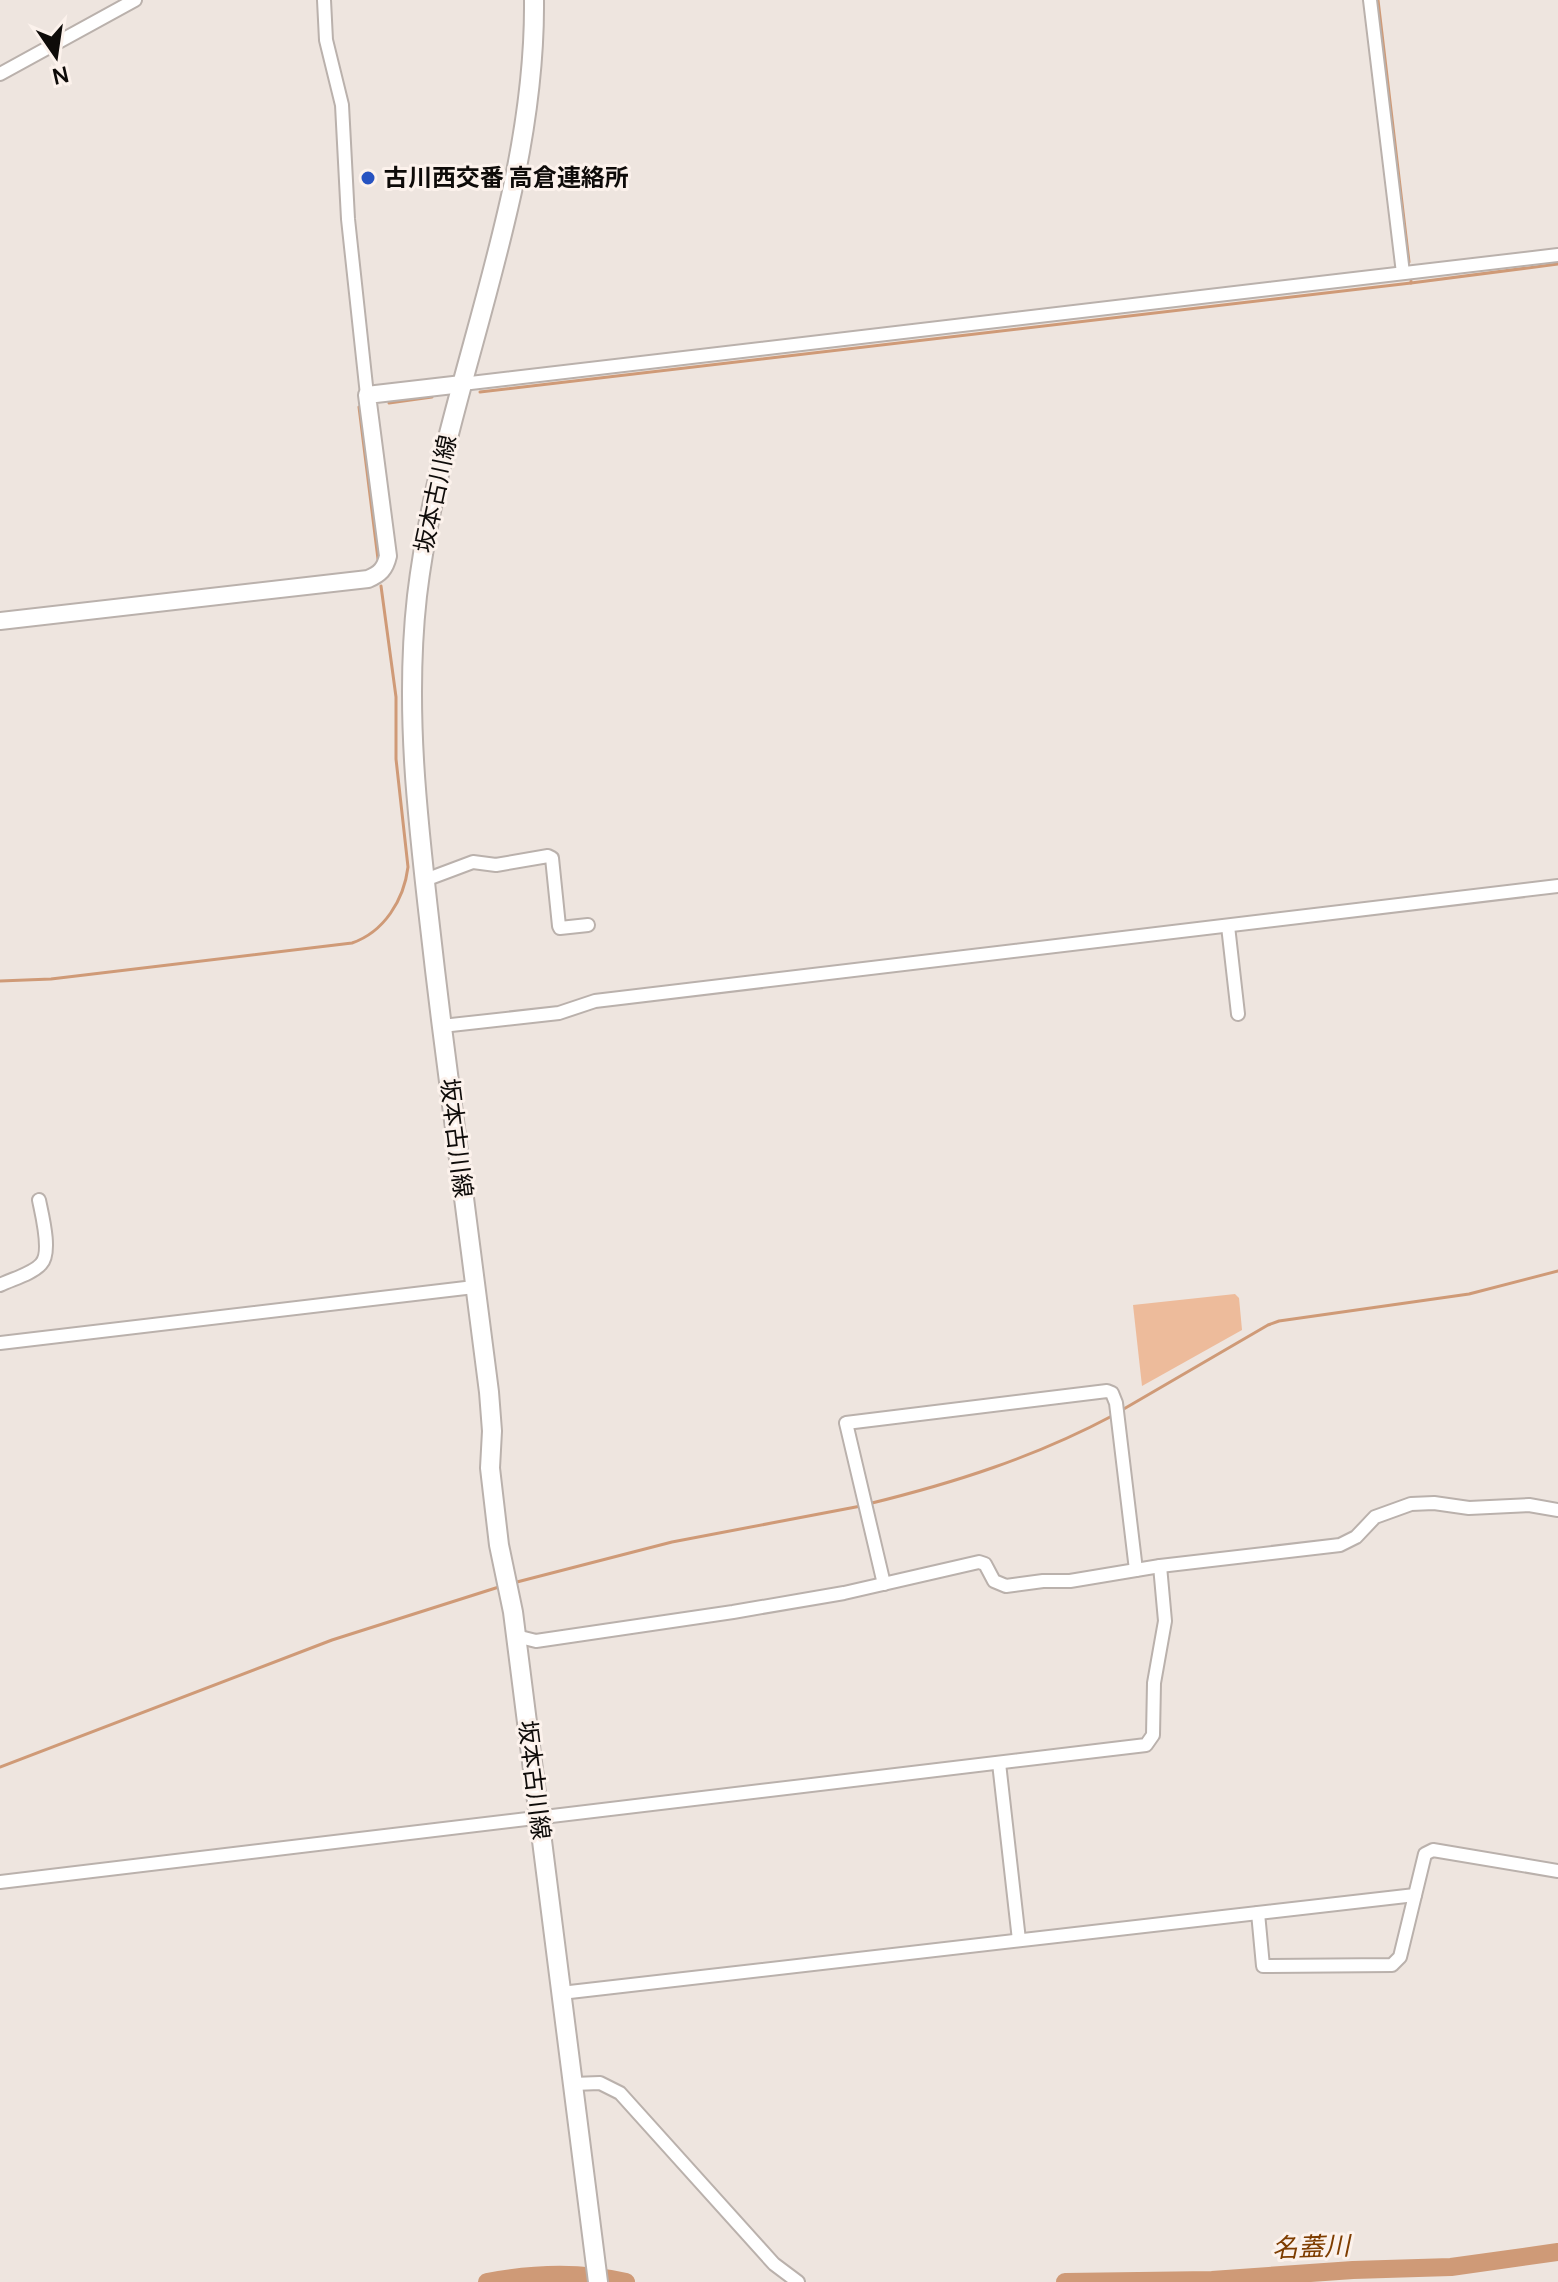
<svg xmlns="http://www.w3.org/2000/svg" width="1558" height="2282" font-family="Manrope,'Noto Sans JP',sans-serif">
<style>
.green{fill:#edbb9b}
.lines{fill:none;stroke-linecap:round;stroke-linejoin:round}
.stream{stroke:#cf9a77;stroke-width:3}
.river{stroke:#cf9a77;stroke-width:18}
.minor-casing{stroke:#bab1ac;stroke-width:16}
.tertiary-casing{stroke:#bab1ac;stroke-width:20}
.secondary-casing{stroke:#bab1ac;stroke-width:22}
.minor{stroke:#fff;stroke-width:12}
.tertiary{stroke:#fff;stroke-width:16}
.secondary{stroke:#fff;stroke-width:18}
.poi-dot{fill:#2753c1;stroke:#fcf2ec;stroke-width:3}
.labels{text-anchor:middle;stroke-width:6;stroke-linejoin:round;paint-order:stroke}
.poi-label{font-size:24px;font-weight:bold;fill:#0e0b09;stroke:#fcf2ec;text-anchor:start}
.street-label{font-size:24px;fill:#0e0b09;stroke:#fcf2ec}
.water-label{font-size:26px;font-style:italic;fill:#7e3d00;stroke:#fcf2ec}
</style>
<rect width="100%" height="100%" fill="#eee5df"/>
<polygon class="green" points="1235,1294 1239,1298 1242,1330 1142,1386 1133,1305"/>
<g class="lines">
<g class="stream">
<polyline points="1378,0 1409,262"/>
<polyline points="1411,283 1558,264"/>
<polyline points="480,392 1411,283 1411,281"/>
<polyline points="389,403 432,397"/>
<polyline points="359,407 378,559"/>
<path d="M0 981 51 979 352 943C384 932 404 900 408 867L396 759V697L381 586"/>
<polyline points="1122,1410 1268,1325 1279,1321 1469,1294 1558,1271"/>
<path d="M868 1504C954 1483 1035 1457 1112 1416"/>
<polyline points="513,1583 672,1542 861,1506"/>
<polyline points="0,1767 332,1640 502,1586"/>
</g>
<g class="river">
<path d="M487 2282C534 2273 579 2271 626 2282"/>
<polyline points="1065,2282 1212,2280 1353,2270 1451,2267 1558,2252"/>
</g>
<g class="minor-casing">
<g id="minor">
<polyline points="324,0 326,40 342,105 348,219 367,395"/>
<polyline points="1370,0 1403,273"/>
<polyline points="0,74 135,0"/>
<polyline points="462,384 1558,255"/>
<polyline points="425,880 473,862 496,865 548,856 552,858 559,926 560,928 588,925"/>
<polyline points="1228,926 1238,1014"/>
<polyline points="442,1026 559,1013 595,1001 1558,886"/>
<path d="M0 1285C12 1279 32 1274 41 1264 52 1253 42 1215 39 1200"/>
<polyline points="0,1343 474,1287"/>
<polyline points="884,1584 846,1423 1107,1391 1112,1393 1116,1403 1136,1570"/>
<polyline points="516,1636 536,1641 733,1612 844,1593 979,1562 985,1564 994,1581 1006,1586 1043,1581 1070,1581 1160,1566 1340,1545 1356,1537 1375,1517 1411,1504 1434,1503 1469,1508 1529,1505 1558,1510"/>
<polyline points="999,1763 1019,1940"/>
<polyline points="0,1882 1146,1745 1153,1735 1154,1683 1165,1621 1160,1566"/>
<polyline points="1258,1913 1263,1966 1392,1965 1400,1957 1425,1854 1433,1850 1558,1871"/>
<polyline points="561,1993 1415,1895"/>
<polyline points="573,2084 600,2083 620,2093 774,2264 798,2282"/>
</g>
</g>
<g class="tertiary-casing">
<path id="tertiary" d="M0 621 368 579C380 574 385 569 388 556L367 395 462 384"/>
</g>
<g class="secondary-casing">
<path id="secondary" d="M534 0C536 206 441 394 417 596 403 721 421 846 435 970 452 1111 470 1252 489 1392L492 1431 490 1468 499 1545 513 1612 598 2282"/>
</g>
<use href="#minor" class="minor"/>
<use href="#tertiary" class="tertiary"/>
<use href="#secondary" class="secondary"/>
</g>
<circle class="poi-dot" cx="368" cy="178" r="8"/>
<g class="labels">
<g class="poi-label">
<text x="384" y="186">古川西交番 高倉連絡所</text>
</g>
<g class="street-label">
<text transform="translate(436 494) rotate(-78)" y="8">坂本古川線</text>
<text transform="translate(456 1138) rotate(83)" y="8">坂本古川線</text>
<text transform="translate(534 1780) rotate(83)" y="8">坂本古川線</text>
</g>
<g class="water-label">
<text transform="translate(1311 2247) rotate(-2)" y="9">名蓋川</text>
</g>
</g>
<g transform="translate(56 56) rotate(167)" stroke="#fcf2ec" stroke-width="6" paint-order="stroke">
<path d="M0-6L14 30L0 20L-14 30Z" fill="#0e0b09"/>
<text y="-12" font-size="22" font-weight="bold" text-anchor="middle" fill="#0e0b09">N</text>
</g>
</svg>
